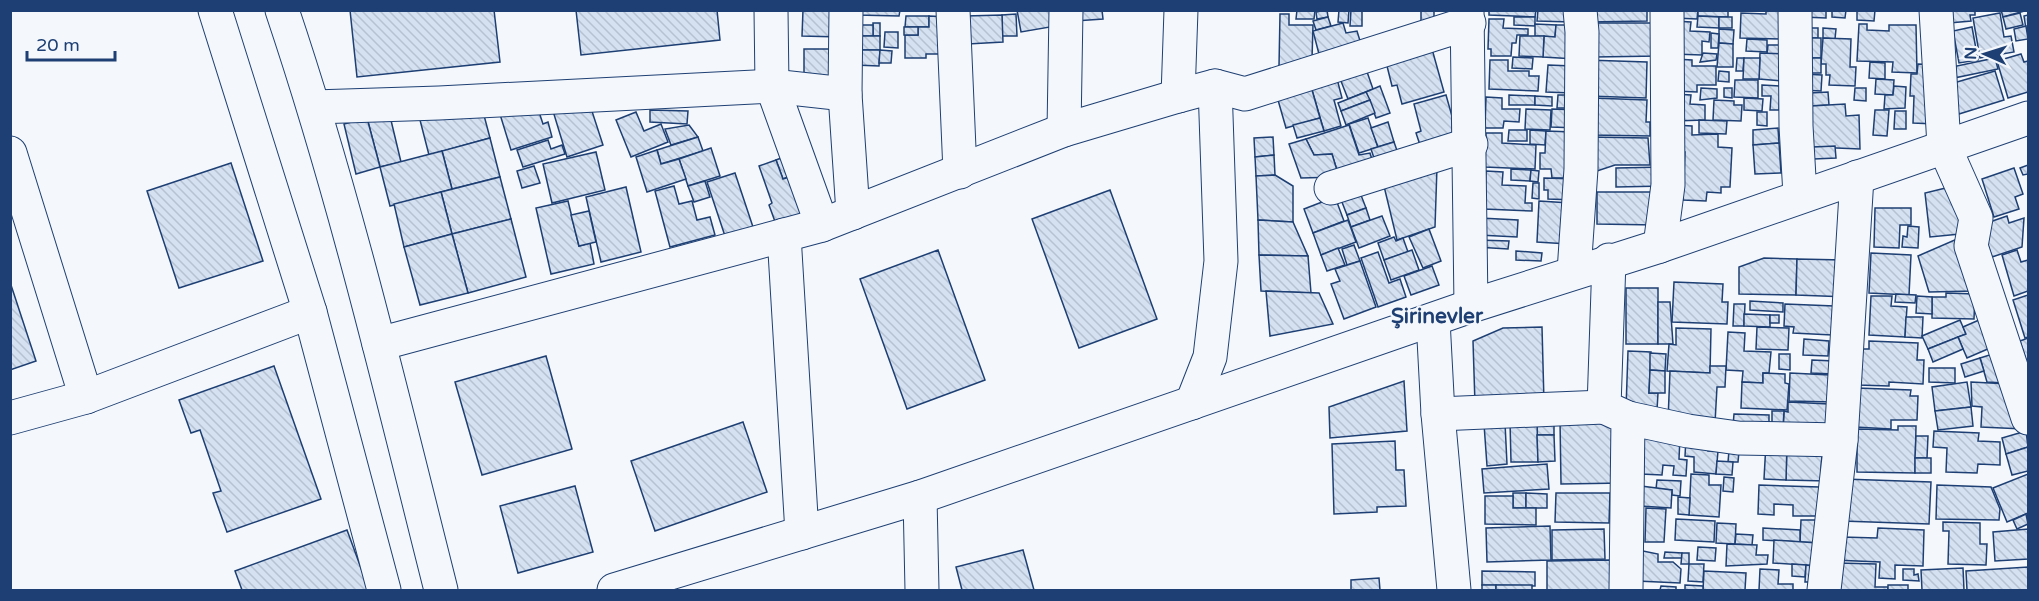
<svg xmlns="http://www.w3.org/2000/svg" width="2039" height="601" font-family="'Varela Round',sans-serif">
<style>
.building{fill:url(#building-back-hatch);stroke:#1d3f73;stroke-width:1.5}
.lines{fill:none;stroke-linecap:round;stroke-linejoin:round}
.minor-casing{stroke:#1d3f73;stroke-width:35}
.major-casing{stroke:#1d3f73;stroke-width:35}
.minor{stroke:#f4f7fb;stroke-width:33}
.major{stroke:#f4f7fb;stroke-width:33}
.labels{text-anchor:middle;stroke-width:4.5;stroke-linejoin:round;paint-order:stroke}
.district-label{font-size:21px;font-weight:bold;fill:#1d3f73;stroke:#f4f7fb}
</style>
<defs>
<pattern id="building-back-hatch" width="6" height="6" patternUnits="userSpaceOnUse" patternTransform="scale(1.5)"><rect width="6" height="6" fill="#d5e0f0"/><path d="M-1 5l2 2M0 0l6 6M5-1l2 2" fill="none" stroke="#b6c1d1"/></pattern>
</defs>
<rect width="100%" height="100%" fill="#f4f7fb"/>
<g class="building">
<polygon points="350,10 494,10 500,62 357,77"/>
<polygon points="576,10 717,10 720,40 581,55"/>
<polygon points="803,10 841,10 840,37 802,36"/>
<polygon points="857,10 900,10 899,16 857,15"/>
<polygon points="1017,10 1053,10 1056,26 1021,32"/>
<polygon points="1075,10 1102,10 1103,19 1075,21"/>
<polygon points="1297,10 1315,10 1314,19 1296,19"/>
<polygon points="1327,10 1328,17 1317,19 1316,12"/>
<polygon points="1339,10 1349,10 1348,23 1338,22"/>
<polygon points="1351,10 1362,10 1362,26 1350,26"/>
<rect x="1421" y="10" width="13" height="11"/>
<polygon points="1489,10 1536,10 1535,17 1489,15"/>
<polygon points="1538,10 1571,10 1571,22 1537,21"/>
<polygon points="1588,10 1647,10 1647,21 1588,22"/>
<polygon points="1675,10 1698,10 1697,19 1675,18"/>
<polygon points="1698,10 1728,10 1728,17 1698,16"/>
<polygon points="1766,10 1784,10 1783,39 1740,38 1741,13 1766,14"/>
<polygon points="1804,10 1826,10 1826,18 1803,17"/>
<polygon points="1832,10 1846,10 1845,18 1832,17"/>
<polygon points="1857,10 1875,10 1874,21 1857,20"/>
<polygon points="1937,10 1975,10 1975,15 1970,15 1971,21 1938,24"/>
<polygon points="2001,10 2028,10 2003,17"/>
<polygon points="2000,13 2004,37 2011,36 2014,52 1980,58 1973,18"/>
<polygon points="2020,13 2023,25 2006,29 2003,17"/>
<polygon points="1016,14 1017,36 1002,36 1002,15"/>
<polygon points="1280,14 1289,14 1289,25 1313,25 1312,59 1302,59 1302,66 1279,66"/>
<polygon points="1002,15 1003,42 968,44 966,16"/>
<polygon points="2028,15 2028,42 2024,16"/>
<polygon points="906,16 929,16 929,27 905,27"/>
<polygon points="929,16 950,17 949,54 926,54 926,58 905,58 905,35 918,35 918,27 929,27"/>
<polygon points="1698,16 1719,17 1719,28 1697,27"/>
<polygon points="1328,17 1331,26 1316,30 1313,21"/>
<polygon points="1514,17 1535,17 1535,26 1514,25"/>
<rect x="1719" y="17" width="13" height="11"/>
<polygon points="1489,19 1504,19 1503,28 1528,29 1528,35 1517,35 1516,43 1512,43 1511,56 1491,56 1491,49 1488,49"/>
<polygon points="1674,21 1691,22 1690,31 1710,32 1709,42 1702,41 1702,55 1673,54"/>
<rect x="873" y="23" width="7" height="13"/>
<polygon points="1343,23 1346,33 1357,31 1361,44 1319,54 1313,31"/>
<polygon points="1592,23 1658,23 1659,56 1594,57"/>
<polygon points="1535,24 1556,25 1555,37 1535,36"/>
<polygon points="1859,24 1867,24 1867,30 1889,31 1889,25 1916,25 1917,73 1892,72 1893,62 1857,61"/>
<rect x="851" y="25" width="22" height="11"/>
<polygon points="1556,25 1576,25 1575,59 1543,57 1544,36 1555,37"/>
<polygon points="2026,26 2028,39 2016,41 2014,29"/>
<rect x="904" y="27" width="14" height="8"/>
<polygon points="1972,27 1978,60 1959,63 1953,31"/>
<rect x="1800" y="28" width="18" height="10"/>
<polygon points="1823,28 1836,29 1835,39 1823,38"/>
<polygon points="1719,29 1734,30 1733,44 1719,43"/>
<polygon points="885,32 898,32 898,48 884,47"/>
<polygon points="1711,33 1719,34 1718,48 1711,48"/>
<rect x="856" y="36" width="24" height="14"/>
<polygon points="1520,36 1544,36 1543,57 1519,56"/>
<rect x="1800" y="38" width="21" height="20"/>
<polygon points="1823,38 1851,39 1850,67 1856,67 1855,86 1829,85 1830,75 1826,75 1826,64 1821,64"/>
<polygon points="1747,39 1767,40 1767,52 1746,51"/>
<polygon points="1719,43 1733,44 1733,67 1717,67"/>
<polygon points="1768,45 1783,45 1783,54 1767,54"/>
<polygon points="804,49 844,49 844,75 804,77"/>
<polygon points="1432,49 1444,92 1402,104 1397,85 1392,86 1386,62"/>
<polygon points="856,50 880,50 879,66 855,65"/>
<polygon points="880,50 892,51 891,63 879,63"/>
<polygon points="1703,53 1717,54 1716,60 1700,62"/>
<polygon points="1760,53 1783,54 1782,81 1759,79"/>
<polygon points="2021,54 2024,62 2028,61 2028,92 2008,98 1997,61"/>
<polygon points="1513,57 1533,58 1532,69 1512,68"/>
<polygon points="1737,58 1744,58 1743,71 1736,71"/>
<polygon points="1744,58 1760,58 1759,79 1743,79"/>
<rect x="1800" y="58" width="21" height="15"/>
<polygon points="1995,58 1998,69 1954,78 1952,67"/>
<polygon points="1674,59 1692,60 1692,66 1716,66 1716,85 1697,85 1697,92 1674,91"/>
<polygon points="1490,60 1508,60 1508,71 1529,71 1529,76 1539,76 1538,91 1489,89"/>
<polygon points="1586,60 1647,62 1646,98 1588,96"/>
<polygon points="1870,62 1885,63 1885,79 1869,78"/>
<polygon points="1918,64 1938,65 1935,124 1913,123 1914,96 1910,96 1911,74 1917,74"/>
<polygon points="1548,65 1572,66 1571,93 1546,92"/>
<polygon points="1365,66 1373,89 1348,99 1339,76"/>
<polygon points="1719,71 1729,72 1729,82 1718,81"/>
<polygon points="1995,71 2004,100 1959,114 1950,84"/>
<polygon points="1803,74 1822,75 1821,91 1802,90"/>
<polygon points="1336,75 1342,98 1334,100 1341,126 1324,131 1310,83"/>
<polygon points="1876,79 1894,80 1893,95 1875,94"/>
<polygon points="1735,80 1758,80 1758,98 1734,97"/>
<polygon points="1310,83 1320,118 1286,128 1276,93"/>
<polygon points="1762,85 1780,86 1779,110 1770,110 1771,96 1762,96"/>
<polygon points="1380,86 1390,113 1376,118 1366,92"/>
<polygon points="1894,86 1906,87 1905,108 1884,109 1885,95 1893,95"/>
<polygon points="1701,88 1717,89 1717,98 1700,100"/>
<polygon points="1724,88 1732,88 1732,98 1724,97"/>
<polygon points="1855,88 1866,88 1866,101 1854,100"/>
<polygon points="1366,92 1370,100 1341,111 1338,103"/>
<polygon points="1828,92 1829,105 1811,106 1810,93"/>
<polygon points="1674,94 1691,95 1690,104 1705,105 1705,120 1673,121"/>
<polygon points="1446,95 1459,141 1422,151 1416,133 1421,131 1414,104"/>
<polygon points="1509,95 1535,96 1535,105 1509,105"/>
<polygon points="1558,95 1571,95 1571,108 1557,108"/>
<polygon points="1535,96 1552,97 1552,106 1535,105"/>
<polygon points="1486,97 1502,98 1502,109 1520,109 1519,122 1504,121 1503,128 1485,128"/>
<polygon points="1592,98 1647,100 1646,122 1650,122 1650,136 1591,135"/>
<polygon points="1744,98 1763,99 1762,111 1744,110"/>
<polygon points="588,99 603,145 567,157 553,111"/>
<polygon points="535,100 543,124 548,122 552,137 511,150 499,111"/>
<polygon points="1370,100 1375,113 1346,125 1341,111"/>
<polygon points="1714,100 1734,101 1734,105 1742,105 1741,121 1713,120"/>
<polygon points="481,104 490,138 429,155 420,120"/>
<polygon points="1845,104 1846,116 1859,115 1860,149 1813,147 1811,106"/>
<polygon points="1526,109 1551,110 1550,130 1525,129"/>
<polygon points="1552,109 1579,110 1578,128 1551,127"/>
<polygon points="650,110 688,111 687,124 650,122"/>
<polygon points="1875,110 1889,110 1887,136 1873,135"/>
<polygon points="1895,111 1906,111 1906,129 1894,129"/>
<polygon points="389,112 401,162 380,167 367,118"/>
<polygon points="636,112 644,131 661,124 668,142 631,157 616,120"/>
<polygon points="1757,112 1767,112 1767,126 1757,125"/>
<polygon points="367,118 380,167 356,174 344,124"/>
<polygon points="1320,118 1324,131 1297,138 1293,125"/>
<polygon points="1368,118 1378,147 1359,153 1349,124"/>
<polygon points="1699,120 1727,121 1726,134 1699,133"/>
<polygon points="1388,122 1394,142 1378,147 1371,128"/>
<polygon points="689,125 698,137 671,145 665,129"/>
<polygon points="1349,125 1359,155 1370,153 1376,172 1339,177 1332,154 1314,155 1306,139"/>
<polygon points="1674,125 1692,126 1692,135 1718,134 1718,147 1732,148 1730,187 1721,187 1721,193 1707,192 1706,201 1683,200 1685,152 1673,152"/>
<polygon points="1778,128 1779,143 1753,145 1753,130"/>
<polygon points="1509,130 1527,130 1527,141 1508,141"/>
<polygon points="1530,130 1546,131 1545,145 1530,144"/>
<polygon points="1546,131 1573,132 1571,178 1552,178 1551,169 1540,169 1540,153 1545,153"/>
<polygon points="1486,133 1502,133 1502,143 1536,145 1535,169 1485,167"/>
<polygon points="698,137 703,151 661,164 657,150"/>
<polygon points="1273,137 1274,155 1255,157 1254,138"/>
<polygon points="1589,137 1648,138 1650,165 1615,165 1588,174"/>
<polygon points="490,138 500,177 452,189 442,151"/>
<polygon points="1306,139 1314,155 1332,154 1339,177 1301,178 1289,144"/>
<polygon points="548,140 551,149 562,145 565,154 523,167 517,150"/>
<polygon points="1394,142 1401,162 1378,170 1371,149"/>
<polygon points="1779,143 1781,173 1755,174 1753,145"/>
<polygon points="1835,146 1836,158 1814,159 1813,147"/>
<polygon points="711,148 720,176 688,186 679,159"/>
<polygon points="657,150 661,164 679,159 686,179 647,192 636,157"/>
<polygon points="442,151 452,189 390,206 380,167"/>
<polygon points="596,152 605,190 552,203 543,164"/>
<polygon points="794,153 801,172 783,179 776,160"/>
<polygon points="1274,155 1275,175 1256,176 1255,157"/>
<polygon points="776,160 783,179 789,177 815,212 777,227 769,205 772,203 759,166"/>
<polygon points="231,163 263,261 179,288 147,191"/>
<polygon points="2028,165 2028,174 2023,175 2020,168"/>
<polygon points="534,166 540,183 522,188 517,171"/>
<polygon points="1437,167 1435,227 1397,240 1383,182"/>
<polygon points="1664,167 1664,186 1616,187 1616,168"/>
<polygon points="2014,168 2023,194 2015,197 2019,209 1994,217 1982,179"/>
<polygon points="1511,169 1531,170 1530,181 1511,180"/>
<polygon points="1531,170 1539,171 1538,182 1530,181"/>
<polygon points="1486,171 1503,172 1502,185 1526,186 1525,203 1532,203 1532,211 1484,209"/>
<polygon points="735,173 753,227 725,236 707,182"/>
<polygon points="1275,175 1293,186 1293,222 1258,220 1256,176"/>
<polygon points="500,177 511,219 452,234 441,192"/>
<polygon points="1544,178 1576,179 1575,200 1548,199 1548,190 1544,190"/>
<polygon points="705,181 710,197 694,202 688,186"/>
<polygon points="1533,183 1539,183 1539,199 1532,198"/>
<polygon points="674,186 679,204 692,201 697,220 710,217 715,235 670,247 655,191"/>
<polygon points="1954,186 1970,233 1930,237 1925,193"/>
<polygon points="626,187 641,252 601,262 586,197"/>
<polygon points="1110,190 1157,319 1079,348 1032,219"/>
<polygon points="1359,190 1366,208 1347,215 1340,197"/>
<polygon points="441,192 452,234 404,247 394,204"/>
<polygon points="1597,192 1656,192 1656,225 1597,224"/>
<polygon points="1335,197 1344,221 1313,233 1304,209"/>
<polygon points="568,201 579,246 590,243 594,264 551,274 536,208"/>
<polygon points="1539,201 1570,203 1568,244 1537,242"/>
<polygon points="1366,208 1370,220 1351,227 1347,215"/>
<polygon points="1875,208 1911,208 1911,225 1900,225 1899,248 1874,247"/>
<polygon points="589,211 596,242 579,246 571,215"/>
<polygon points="1382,216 1390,236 1359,248 1351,227"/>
<polygon points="2007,216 2009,223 2024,218 2022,247 1992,257 1981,225"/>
<polygon points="1480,218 1518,220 1517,237 1479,235"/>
<polygon points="511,219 526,277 468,293 452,234"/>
<polygon points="1258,220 1293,222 1308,256 1259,255"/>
<polygon points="1348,220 1356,242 1321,255 1313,233"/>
<polygon points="1908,226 1919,227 1918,248 1902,247 1903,236 1907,237"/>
<polygon points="1429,229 1441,261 1423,268 1409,237"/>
<polygon points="452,234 468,293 420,305 404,247"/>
<polygon points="1394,237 1396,241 1403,238 1408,252 1384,260 1378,243"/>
<polygon points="1957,239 1974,291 1929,292 1918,256"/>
<polygon points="1477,240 1509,241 1508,249 1476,247"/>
<polygon points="1354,245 1360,261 1347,265 1342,249"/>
<polygon points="1338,248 1345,265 1327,271 1321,255"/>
<polygon points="938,250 985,380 907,409 860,279"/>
<polygon points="1412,250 1419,270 1391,280 1384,260"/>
<polygon points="2017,250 2021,262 2028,260 2028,291 2014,296 2002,255"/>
<polygon points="1516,251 1542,253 1541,261 1516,260"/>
<polygon points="1378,252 1389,283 1400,279 1406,297 1378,307 1361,258"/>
<polygon points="1871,253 1911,255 1909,295 1869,293"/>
<polygon points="1259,255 1308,256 1311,293 1261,291"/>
<polygon points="1764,258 1797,259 1796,295 1739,294 1739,267"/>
<polygon points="1797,259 1843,260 1848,297 1796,295"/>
<polygon points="1360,261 1376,307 1344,319 1331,284 1340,281 1335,269"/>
<polygon points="1432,266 1439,285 1411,295 1404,276"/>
<polygon points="10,282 36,361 10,370"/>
<polygon points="1674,282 1723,284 1722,302 1728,302 1727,324 1672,322"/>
<rect x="1626" y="288" width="32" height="56"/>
<polygon points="1266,291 1319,293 1333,324 1270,336"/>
<polygon points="1946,293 1975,294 1974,319 1932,318 1932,297 1946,297"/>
<polygon points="1896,294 1916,295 1915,303 1895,302"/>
<polygon points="2028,295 2028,337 2025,338 2013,300"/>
<polygon points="1871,296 1892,296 1891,306 1907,307 1905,337 1869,335"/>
<polygon points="1917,296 1932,297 1932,314 1916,313"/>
<polygon points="1750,301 1783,303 1783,312 1750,310"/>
<polygon points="1658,302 1670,302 1673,344 1658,344"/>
<polygon points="1734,304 1745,304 1744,326 1733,326"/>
<polygon points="1785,304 1834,306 1832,335 1793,333 1794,327 1784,326"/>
<polygon points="1744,314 1770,315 1770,327 1744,326"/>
<rect x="1770" y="315" width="9" height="8"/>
<polygon points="1906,317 1923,317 1922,338 1905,337"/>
<polygon points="1960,320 1966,334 1928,349 1922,336"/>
<polygon points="1979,320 1990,348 1967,358 1958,337 1966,334 1963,327"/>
<polygon points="1542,327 1544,402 1475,404 1473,341 1503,328"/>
<polygon points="1757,327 1789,328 1788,350 1756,349"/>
<polygon points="1676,328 1711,329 1710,373 1667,371 1669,344 1676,345"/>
<polygon points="1728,332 1745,333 1744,351 1771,352 1769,373 1763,373 1763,383 1742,382 1743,371 1726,370"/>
<polygon points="1958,337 1963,349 1933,362 1928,349"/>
<polygon points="2028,338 2028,362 2027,363 2020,341"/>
<polygon points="1804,339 1829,341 1828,356 1803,355"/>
<polygon points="1869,341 1918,343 1917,360 1924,360 1923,384 1889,382 1889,386 1858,385 1859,349 1869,349"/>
<polygon points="1628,351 1651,352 1649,393 1658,393 1657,410 1626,409"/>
<polygon points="1650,353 1666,354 1665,371 1650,370"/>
<polygon points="1996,353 2004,383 1987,382 1980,358"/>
<polygon points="1779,354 1790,354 1790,370 1779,369"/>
<polygon points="546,356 572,449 482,475 455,382"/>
<polygon points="1980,358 1984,371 1965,377 1961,364"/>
<polygon points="1812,360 1834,361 1833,374 1811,373"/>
<polygon points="274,366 321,499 227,532 213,493 221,491 200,430 191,433 179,400"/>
<polygon points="1710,366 1726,366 1725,387 1717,387 1715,423 1668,421 1670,371 1710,373"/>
<polygon points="1929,368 1955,368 1955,383 1929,382"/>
<polygon points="1650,370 1665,371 1665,393 1649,393"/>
<polygon points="1763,373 1785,374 1785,383 1789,384 1787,410 1741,408 1742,382 1763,383"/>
<polygon points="1790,373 1830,375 1833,402 1789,401"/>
<polygon points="1404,381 1407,431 1330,438 1329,407"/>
<polygon points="1967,382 1971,407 1935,411 1932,387"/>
<polygon points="1971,382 2009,384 2023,429 1981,427 1982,407 1972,406"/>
<polygon points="1857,388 1911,390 1910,396 1918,396 1917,420 1891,420 1891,429 1855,427"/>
<polygon points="1788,402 1829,404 1827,434 1783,432 1784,411 1788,412"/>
<polygon points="1971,407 1973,426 1938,430 1935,411"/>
<polygon points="1772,411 1784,411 1783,427 1772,426"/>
<polygon points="1734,414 1769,415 1769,428 1733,426"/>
<polygon points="1554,418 1554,435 1537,435 1537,420"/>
<polygon points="1622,418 1624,483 1561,484 1560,420"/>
<polygon points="1537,420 1538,462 1511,462 1510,421"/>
<polygon points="743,422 767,492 655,531 631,461"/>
<polygon points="1505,423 1507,464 1487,466 1484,424"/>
<polygon points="1898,426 1916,426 1915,473 1857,472 1857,429 1898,430"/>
<polygon points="1934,431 1979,433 1978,441 2000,442 2000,465 1978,464 1977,473 1946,472 1947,448 1933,447"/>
<polygon points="2026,431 2028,447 2006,454 2002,438"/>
<polygon points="1537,435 1554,435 1555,461 1538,462"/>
<polygon points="1643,435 1680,437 1679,459 1687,460 1686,476 1673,475 1674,466 1663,465 1662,475 1641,474"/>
<polygon points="1916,436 1928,436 1927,458 1915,458"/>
<polygon points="1686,438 1709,439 1708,451 1718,451 1716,474 1694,472 1694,457 1685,456"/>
<polygon points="1787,440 1823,442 1821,468 1826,481 1786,480"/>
<polygon points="1395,441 1396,470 1404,470 1406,506 1377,507 1377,512 1334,514 1332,444"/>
<polygon points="1766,443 1787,444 1786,480 1764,479"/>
<polygon points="2028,447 2028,471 2012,475 2006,454"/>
<polygon points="1729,451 1739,451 1738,462 1728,462"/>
<rect x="1915" y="458" width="16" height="15"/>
<polygon points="1717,461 1733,462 1732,475 1716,474"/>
<polygon points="1547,464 1549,489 1484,493 1482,469"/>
<polygon points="1691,474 1709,475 1709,485 1721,485 1719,517 1689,515"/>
<polygon points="2028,474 2028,513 2007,522 1993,488"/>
<polygon points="1724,477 1734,478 1733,492 1723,491"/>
<polygon points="1843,479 1931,482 1929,524 1842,521"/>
<polygon points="1657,480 1681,481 1680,496 1672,495 1672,490 1656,489"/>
<polygon points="1633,485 1672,490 1671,508 1640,506"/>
<polygon points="1759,485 1819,487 1818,516 1793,516 1793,505 1774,504 1774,515 1758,514"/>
<polygon points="1937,485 1991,487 2000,509 1999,520 1936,519"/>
<polygon points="575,486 593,552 518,573 500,506"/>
<rect x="1513" y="493" width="13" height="15"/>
<polygon points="1526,493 1547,494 1547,508 1526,508"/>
<polygon points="1556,493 1610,493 1609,523 1555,522"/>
<polygon points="1485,496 1513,496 1513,508 1536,508 1536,525 1485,524"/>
<polygon points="1678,497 1690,498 1689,515 1678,514"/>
<polygon points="1646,508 1666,509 1664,542 1645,542"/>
<polygon points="2026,514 2028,524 2017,529 2013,520"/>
<polygon points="1676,519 1715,521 1714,542 1675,540"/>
<polygon points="1801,520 1816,520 1819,543 1800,542"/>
<polygon points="1943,522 1980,523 1980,544 1987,544 1986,565 1948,564 1949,531 1943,531"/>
<polygon points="1717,523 1736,524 1735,544 1716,543"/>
<polygon points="1550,526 1551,560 1487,562 1486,528"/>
<polygon points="1763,528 1800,530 1800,542 1763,540"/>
<polygon points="1878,528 1924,530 1923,566 1895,565 1895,579 1879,578 1880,562 1833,560 1842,537 1877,538"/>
<polygon points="1604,529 1605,559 1552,560 1552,530"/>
<polygon points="2028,529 2028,559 1995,561 1993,532"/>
<polygon points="347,530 369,590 242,590 235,571"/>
<polygon points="1736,534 1753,535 1752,545 1735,544"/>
<polygon points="1774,540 1818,543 1817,566 1773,563"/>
<polygon points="1727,544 1757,545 1756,555 1768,555 1767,564 1726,566"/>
<polygon points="1698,547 1716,548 1715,561 1697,560"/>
<polygon points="1023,550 1034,590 962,590 956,567"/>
<polygon points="1638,550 1658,554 1658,562 1673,562 1681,569 1680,583 1637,581"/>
<polygon points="1665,552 1682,553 1682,558 1664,558"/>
<polygon points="1682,553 1689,553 1689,564 1681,564"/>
<polygon points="1610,560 1611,590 1547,590 1547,561"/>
<polygon points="1838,563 1876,564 1875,587 1888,587 1888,590 1838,590"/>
<polygon points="1689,564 1704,564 1703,582 1688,581"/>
<polygon points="1792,564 1806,565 1805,577 1792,576"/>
<polygon points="1806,565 1817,566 1816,582 1805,582"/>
<polygon points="2028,567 2028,590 1967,590 1966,571"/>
<polygon points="1963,568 1964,590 1922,590 1921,570"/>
<polygon points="1760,569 1779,570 1778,584 1793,584 1793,590 1759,590"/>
<polygon points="1903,569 1914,569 1914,575 1918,574 1919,581 1903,580"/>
<polygon points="1482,571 1535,572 1535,586 1482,585"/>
<polygon points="1704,571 1746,573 1745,590 1703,590"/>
<polygon points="1379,578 1380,590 1351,590 1351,580"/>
<rect x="1482" y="585" width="14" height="5"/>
<rect x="1496" y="585" width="36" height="5"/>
<polygon points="1685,585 1703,586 1703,590 1685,590"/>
<rect x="1888" y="585" width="20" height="5"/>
<polygon points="1661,586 1676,587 1676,590 1660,590"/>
</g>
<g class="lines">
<g class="minor-casing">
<g id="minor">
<polyline points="771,10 772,86 822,225"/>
<polyline points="846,10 845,94 853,213"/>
<polyline points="953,10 960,172"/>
<polyline points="1467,10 1471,306"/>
<polyline points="1795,10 1796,126 1800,195"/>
<polyline points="1936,10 1944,146 1976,218 1971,246 2028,418"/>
<polyline points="1178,96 1181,10"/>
<polyline points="314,107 439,103 772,86 845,94"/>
<polyline points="1064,130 1066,10"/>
<polyline points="10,153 86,397"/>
<polyline points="1331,188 1471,144"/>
<polyline points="784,235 802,533"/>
<polyline points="1660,246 1668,185 1667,10"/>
<polyline points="1609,260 1604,407 1628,418 1626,590"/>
<polyline points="1574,272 1581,169 1582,32 1580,10"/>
<polyline points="1433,320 1438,414 1454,590"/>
<polyline points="379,344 822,225 1064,130 1178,96 1215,86 1245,94 1469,23"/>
<polyline points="1192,403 1210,357 1221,261 1215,86"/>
<polyline points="1438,414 1604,407"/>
<polyline points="10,418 86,397 310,312"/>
<polyline points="1628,418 1688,431 1738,438 1841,440"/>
<polyline points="920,497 922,590"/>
<polyline points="614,590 920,497 1471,306 1660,246 2028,118"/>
<polyline points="1824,590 1841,440 1857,177"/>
</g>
</g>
<g class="major-casing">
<g id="major">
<polyline points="215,10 310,312 384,590"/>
<path d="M282 10C346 200 392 396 441 590"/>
</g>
</g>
<use href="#minor" class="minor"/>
<use href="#major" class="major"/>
</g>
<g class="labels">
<g class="district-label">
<text x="1437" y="323">Şirinevler</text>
</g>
</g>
<rect width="2039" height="601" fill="none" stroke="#1d3f73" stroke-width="24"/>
<g transform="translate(1985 54) rotate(273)" stroke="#f4f7fb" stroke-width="4.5" paint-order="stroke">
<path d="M0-4.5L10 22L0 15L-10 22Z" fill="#1d3f73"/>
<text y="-9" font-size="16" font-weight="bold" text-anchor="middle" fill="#1d3f73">N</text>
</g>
<path d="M27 51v9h88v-9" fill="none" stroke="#1d3f73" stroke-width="3"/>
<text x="36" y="51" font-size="18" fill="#1d3f73" stroke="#f4f7fb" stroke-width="4.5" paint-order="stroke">20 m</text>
</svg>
